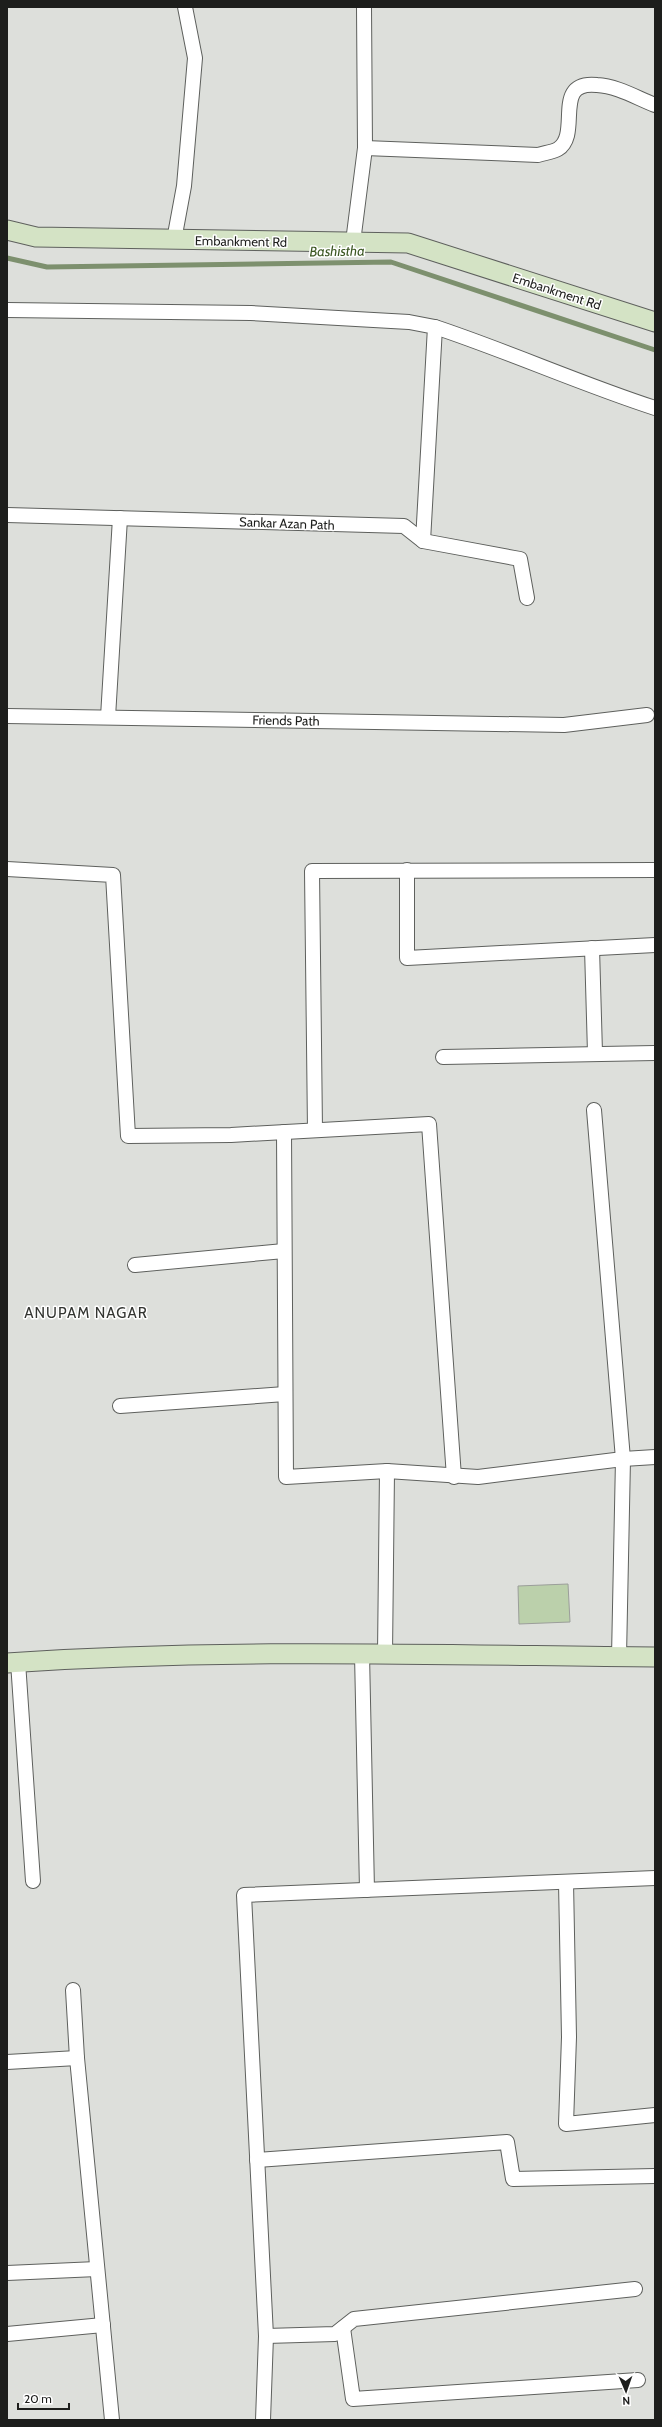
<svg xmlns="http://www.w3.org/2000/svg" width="662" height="2427" font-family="Cabin,sans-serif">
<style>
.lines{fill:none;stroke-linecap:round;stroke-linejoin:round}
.stream{stroke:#7d906e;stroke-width:5}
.building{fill:#bbd0ab;stroke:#9b9e9a}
.street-casing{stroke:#5e605d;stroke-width:16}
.secondary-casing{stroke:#5e605d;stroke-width:21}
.street{stroke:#fff;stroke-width:14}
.secondary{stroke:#d4e3c5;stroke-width:19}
.labels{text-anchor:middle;stroke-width:3;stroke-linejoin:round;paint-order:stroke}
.street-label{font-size:13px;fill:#1d1e1c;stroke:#fff}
.water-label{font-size:14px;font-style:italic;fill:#3c5723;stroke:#fff}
.quarter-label{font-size:15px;letter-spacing:1px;fill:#333531;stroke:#fff}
</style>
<rect width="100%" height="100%" fill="#dddfdb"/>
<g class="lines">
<polyline class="stream" points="7,258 47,267 391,262 655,350"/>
</g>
<polygon class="building" points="568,1584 570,1622 519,1624 518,1586"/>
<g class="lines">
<g class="street-casing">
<g id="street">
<path d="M365 148 538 155C544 153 553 152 558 149 582 134 551 80 597 85 617 86 637 98 655 105"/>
<polyline points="174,240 184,186 195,58 185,7"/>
<polyline points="353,242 365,148 364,7"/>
<polyline points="7,310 251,313 409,322 435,327 423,541"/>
<path d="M435 327C510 352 581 384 655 408"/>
<polyline points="7,515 404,526 423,541 520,559 527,598"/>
<polyline points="7,716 564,725 647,715"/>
<polyline points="108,717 120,518"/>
<polyline points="7,869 113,875 128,1136 231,1135 429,1124 454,1477"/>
<polyline points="407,870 407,958 655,945"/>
<polyline points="592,948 595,1053"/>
<polyline points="443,1057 655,1053"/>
<polyline points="594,1110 623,1459 619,1657"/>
<polyline points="315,1130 312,871 655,870"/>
<polyline points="284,1132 286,1477 387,1471 478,1477 623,1459 655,1457"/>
<polyline points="135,1265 284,1251"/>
<polyline points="120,1406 285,1394"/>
<polyline points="362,1654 367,1890"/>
<polyline points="385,1654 387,1471"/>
<polyline points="18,1662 33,1881"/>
<polyline points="566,1882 569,2037 566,2124 655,2115"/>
<polyline points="73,1990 77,2058 112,2420"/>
<polyline points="7,2062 77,2058"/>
<polyline points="257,2160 507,2142 513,2179 655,2176"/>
<polyline points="7,2273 97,2269"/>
<polyline points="343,2328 353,2399 638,2380"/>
<polyline points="7,2334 103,2325"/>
<polyline points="266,2336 335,2334 354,2319 635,2289"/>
<polyline points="263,2420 266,2336 244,1895 655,1878"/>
</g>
</g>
<g class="secondary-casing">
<g id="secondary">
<polyline points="7,230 36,237 408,243 655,322"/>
<path d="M7 1663C222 1648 439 1655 655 1657"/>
</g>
</g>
<use href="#street" class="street"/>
<use href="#secondary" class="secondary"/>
</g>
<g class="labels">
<g class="street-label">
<text transform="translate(241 241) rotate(1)" y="5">Embankment Rd</text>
<text transform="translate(557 291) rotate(18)" y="5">Embankment Rd</text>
<text transform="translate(287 523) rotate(2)" y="5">Sankar Azan Path</text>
<text transform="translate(286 720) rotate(1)" y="5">Friends Path</text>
</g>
<g class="water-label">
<text transform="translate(337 251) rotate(-1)" y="5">Bashistha</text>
</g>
<g class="quarter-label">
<text x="86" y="1318">ANUPAM NAGAR</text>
</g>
</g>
<rect width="662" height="2427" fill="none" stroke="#1d1e1c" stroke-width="16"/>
<g transform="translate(626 2391) rotate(178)" stroke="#ffffff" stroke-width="3" paint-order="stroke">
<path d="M0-3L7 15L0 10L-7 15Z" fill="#1d1e1c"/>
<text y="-6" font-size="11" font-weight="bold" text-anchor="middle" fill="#1d1e1c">N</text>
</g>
<path d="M18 2403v6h51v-6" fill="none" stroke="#1d1e1c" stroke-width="2"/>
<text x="24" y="2403" font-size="12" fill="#1d1e1c" stroke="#ffffff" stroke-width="3" paint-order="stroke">20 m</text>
</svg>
